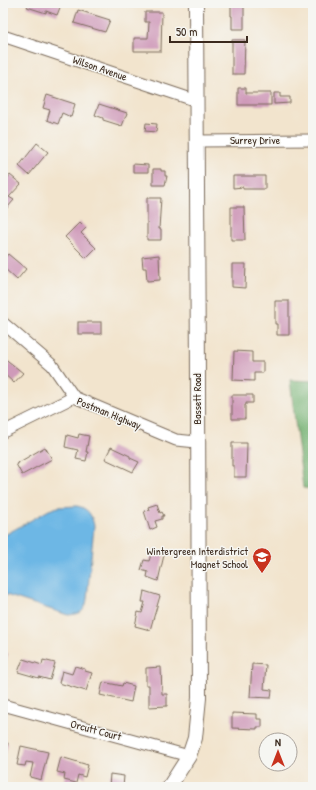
<svg xmlns="http://www.w3.org/2000/svg" width="316" height="790" font-family="'Patrick Hand',sans-serif">
<style>
.forest{fill:#72b070;stroke:#566d47}
.water{fill:#6db7e5;stroke:#547082}
.building{fill:#cf9ab9}
.lines{fill:none;stroke-linecap:round;stroke-linejoin:round}
.minor-casing{stroke:#7b6b5b;stroke-width:13}
.tertiary-casing{stroke:#7b6b5b;stroke-width:16}
.minor{stroke:#fff;stroke-width:11}
.tertiary{stroke:#fff;stroke-width:14}
.labels{text-anchor:middle;stroke-width:3;stroke-linejoin:round;paint-order:stroke}
.street-label{font-size:11px;fill:#3b2a1e;stroke:#f6f6f2}
.poi-label{font-size:11px;fill:#3b2a1e;stroke:#f6f6f2;text-anchor:end}
</style>
<rect width="100%" height="100%" fill="#f6f6f2"/>
<filter id="ink" filterUnits="userSpaceOnUse"><feTurbulence type="fractalNoise" baseFrequency=".025" numOctaves="2"/><feDisplacementMap in="SourceGraphic" scale="8" xChannelSelector="R" yChannelSelector="G"/><feConvolveMatrix kernelMatrix="1 2 1 2 8 2 1 2 1" color-interpolation-filters="sRGB"/></filter>
<filter id="wash" filterUnits="userSpaceOnUse"><feTurbulence type="fractalNoise" baseFrequency=".012" numOctaves="4" result="noise"/><feDisplacementMap in="SourceGraphic" scale="16" xChannelSelector="R" yChannelSelector="G"/><feGaussianBlur stdDeviation="0.9" result="paint"/><feColorMatrix in="noise" values="0 0 0 0 0 0 0 0 0 0 0 0 0 0 0 0 0 1.4 0 .05"/><feComposite in="paint" operator="in"/></filter>
<g filter="url(#wash)">
<rect width="100%" height="100%" fill="#f2e4cd"/>
<polygon class="forest" points="290,380 313,381 313,489 303,488"/>
<path class="water" d="M77 506C88 508 92 515 94 526L87 599C85 612 81 614 68 615L3 594V536L49 510 58 507Z"/>
<g id="blocks">
<g class="building">
<polygon points="29,3 57,3 61,5 57,15 46,11 46,13 27,7"/>
<polygon points="232,3 244,3 244,29 232,29 232,16 231,16 231,4"/>
<polygon points="78,10 110,20 105,32 74,23"/>
<polygon points="145,12 162,12 161,51 134,51 134,38 148,38 149,22 145,22"/>
<polygon points="232,40 245,40 244,74 232,74"/>
<polygon points="238,88 246,88 246,93 271,93 271,105 238,105"/>
<polygon points="274,93 280,93 280,97 290,97 290,103 274,104"/>
<polygon points="47,95 75,104 71,117 62,113 58,124 47,120 50,110 43,108"/>
<polygon points="99,104 127,113 122,126 103,120 103,118 95,115"/>
<polygon points="146,123 157,124 156,132 145,131"/>
<polygon points="37,143 48,152 29,175 19,166"/>
<polygon points="133,164 148,165 148,172 133,172"/>
<polygon points="153,169 161,169 161,171 165,171 165,176 167,176 165,185 153,185"/>
<polygon points="10,175 21,184 9,197 14,200 7,208 3,204 3,184"/>
<polygon points="233,176 265,176 265,189 243,189 243,187 233,188"/>
<polygon points="147,198 161,198 159,229 161,229 161,240 147,240"/>
<polygon points="231,207 244,207 245,240 231,240"/>
<polygon points="80,222 86,228 81,233 96,248 86,258 65,237"/>
<polygon points="8,254 26,269 17,280 3,267 3,260"/>
<polygon points="159,255 160,280 147,281 146,268 143,268 142,257"/>
<polygon points="232,264 246,264 245,288 232,287"/>
<polygon points="275,301 289,301 289,335 277,335 277,324 275,324"/>
<rect x="78" y="322" width="23" height="12"/>
<polygon points="234,351 252,352 252,362 263,362 263,373 254,373 254,381 233,380"/>
<polygon points="3,357 23,373 14,383 3,373"/>
<polygon points="232,395 253,395 253,403 246,403 246,405 245,405 245,419 232,419"/>
<polygon points="79,434 89,436 86,452 88,452 86,461 76,459 78,450 65,447 67,435 78,438"/>
<polygon points="232,443 247,443 246,477 234,477 234,466 232,466"/>
<polygon points="45,447 52,459 22,475 16,464"/>
<polygon points="111,447 130,456 130,458 139,462 133,472 105,459"/>
<polygon points="157,504 160,513 162,512 164,516 162,516 162,519 155,521 157,527 150,530 144,511 149,510 148,507"/>
<polygon points="152,551 164,555 158,581 147,577 148,572 141,570 144,560 149,561"/>
<polygon points="144,591 160,596 150,630 135,626 138,612 142,613 145,602 142,602"/>
<polygon points="3,651 8,653 4,667 3,667"/>
<polygon points="23,659 42,665 43,660 55,663 50,680 39,677 39,678 18,672"/>
<polygon points="252,664 266,665 264,689 272,690 271,698 250,697"/>
<polygon points="75,666 85,669 85,671 92,673 86,691 59,683 62,671 72,674"/>
<polygon points="161,667 162,694 167,694 167,706 149,707 149,685 146,685 146,668"/>
<polygon points="103,682 122,686 123,683 134,686 131,702 100,695"/>
<polygon points="232,713 257,714 257,719 262,719 262,727 257,727 257,729 232,728"/>
<polygon points="3,741 8,743 5,755 3,754"/>
<polygon points="21,746 48,752 41,780 30,777 33,763 26,762 25,766 17,765"/>
<polygon points="61,757 88,765 85,777 78,775 76,783 64,780 65,774 57,772"/>
<polygon points="110,774 124,776 123,787 109,787"/>
</g>
</g>
</g>
<g filter="url(#ink)">
<use href="#blocks" fill-opacity="0" stroke="#7b6b5b" stroke-width="1"/>
<g class="lines">
<g class="minor-casing">
<g id="minor">
<polyline points="3,36 197,101"/>
<polyline points="198,141 313,140"/>
<polyline points="3,323 52,365 74,397"/>
<polyline points="3,432 74,397 176,440 197,442"/>
<polyline points="3,705 189,756"/>
</g>
</g>
<g class="tertiary-casing">
<path id="tertiary" d="M169 787 189 756 195 738 199 698C198 466 198 235 196 3"/>
</g>
<use href="#minor" class="minor"/>
<use href="#tertiary" class="tertiary"/>
</g>
</g>
<defs>
<g id="school-pin" transform="scale(1)"><path d="M0 17L-7.5 6A9.5 9.5 0 1 1 7.5 6Z" fill="#c8321e" stroke="#f6f6f2"/><path d="M0-5L7-2L0 1L-7-2ZM-4 1L0 2.5L4 1V4Q0 6-4 4Z" fill="#fff"/></g>
</defs>
<g fill-rule="evenodd">
<use href="#school-pin" x="262" y="557"/>
</g>
<g class="labels">
<g class="street-label">
<text transform="translate(100 68) rotate(19)" y="4">Wilson Avenue</text>
<text x="255" y="144">Surrey Drive</text>
<text transform="translate(197 399) rotate(-90)" y="4">Bassett Road</text>
<text transform="translate(109 413) rotate(22)" y="4">Postman Highway</text>
<text transform="translate(96 730) rotate(15)" y="4">Orcutt Court</text>
</g>
<g class="poi-label">
<text x="248" y="555">Wintergreen Interdistrict<tspan x="248" dy="13">Magnet School</tspan></text>
</g>
</g>
<rect width="316" height="790" fill="none" stroke="#f6f6f2" stroke-width="16"/>
<g transform="translate(278 752)"><circle r="19" fill="#f6f6f2" stroke="#aba49d"/>
<path d="M0-3L7 15L0 10L-7 15Z" fill="#c8321e"/>
<text y="-6" font-size="11" font-weight="bold" text-anchor="middle" fill="#3b2a1e">N</text>
</g>
<path d="M170 36v6h77v-6" fill="none" stroke="#3b2a1e" stroke-width="2"/>
<text x="176" y="36" font-size="12" fill="#3b2a1e" stroke="#f6f6f2" stroke-width="3" paint-order="stroke">50 m</text>
</svg>
